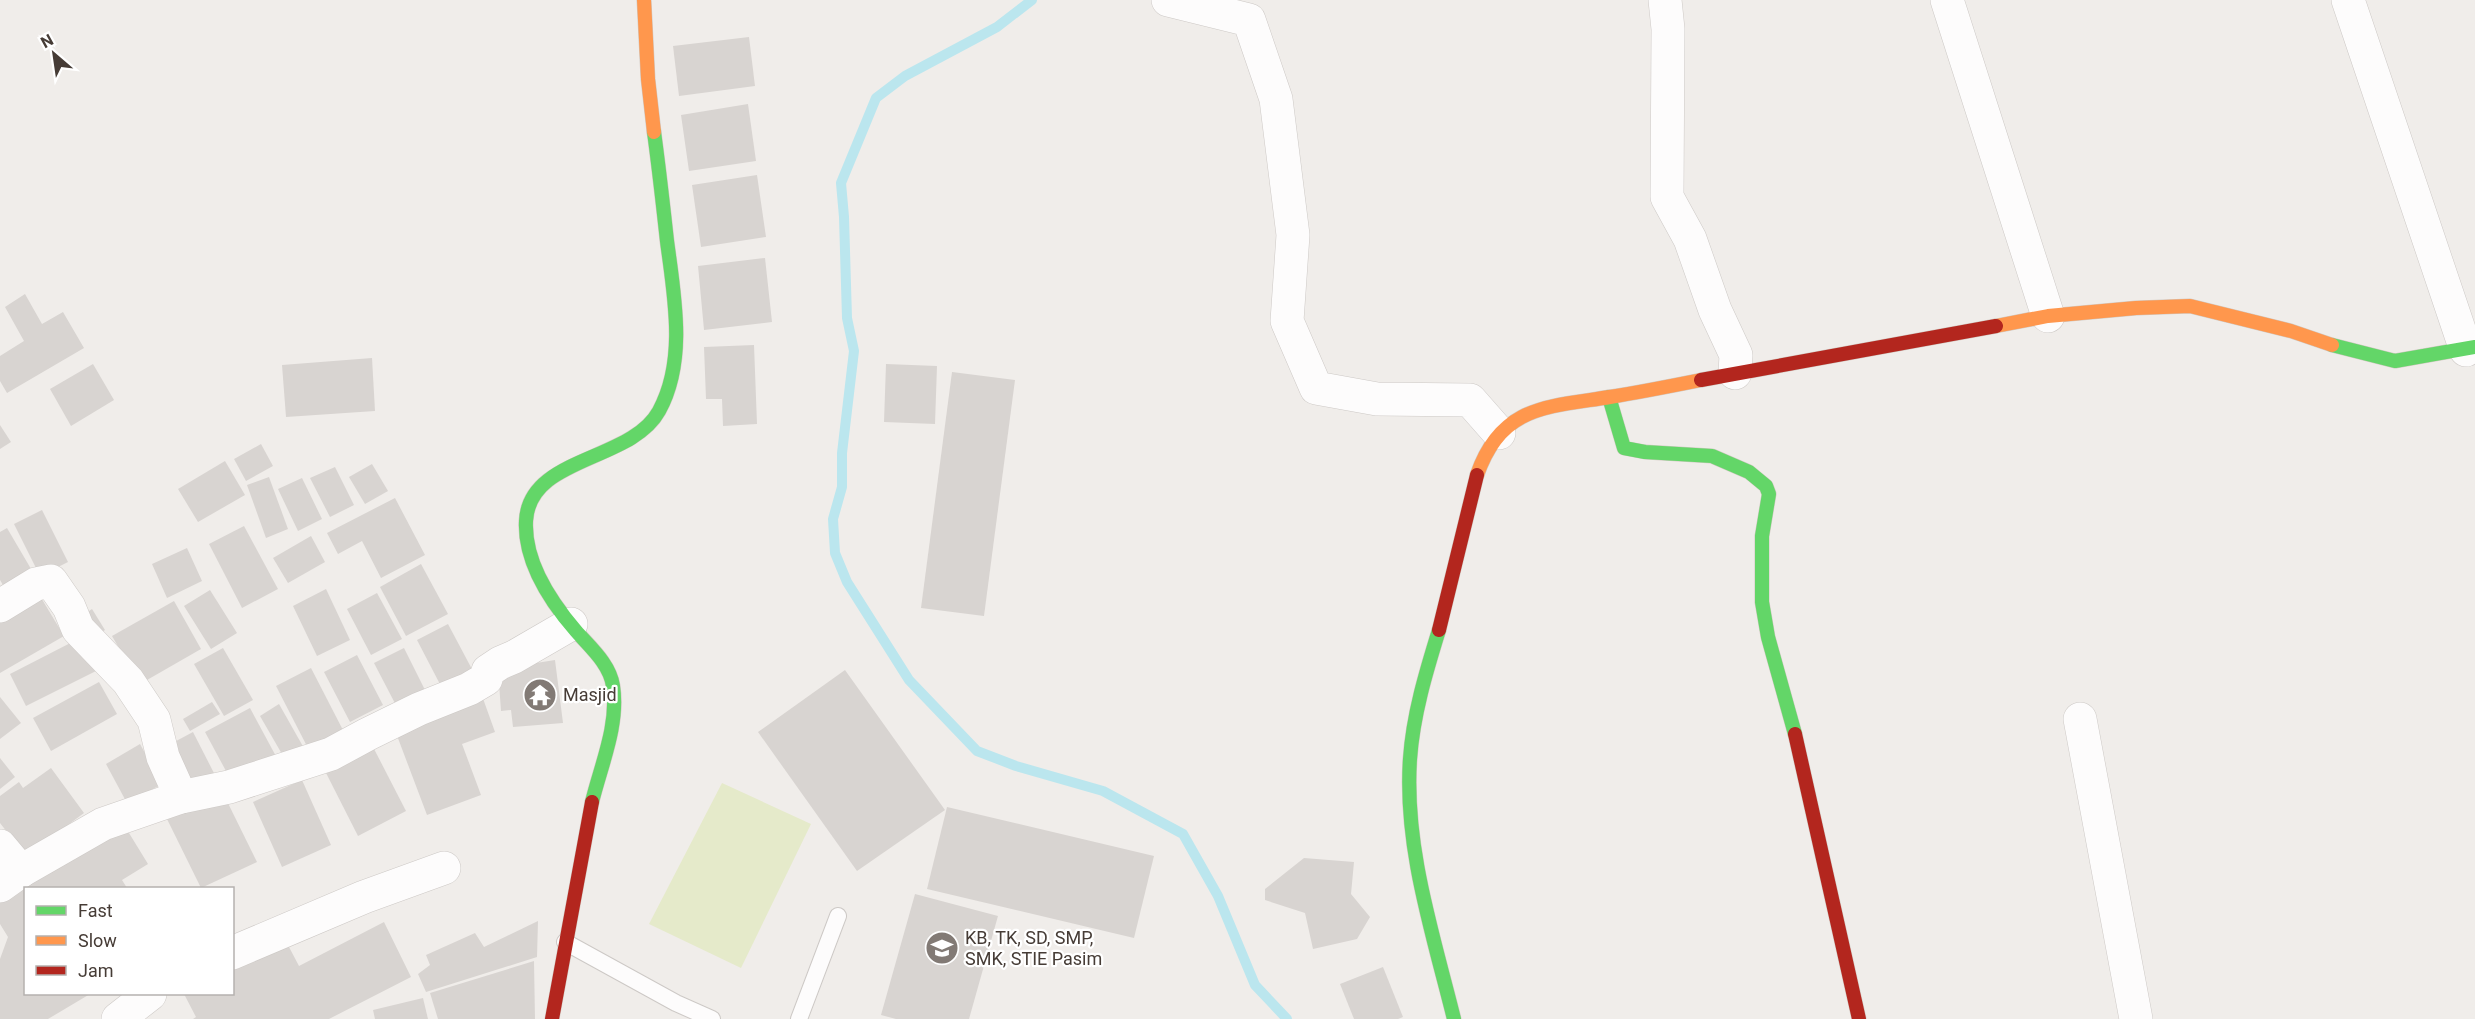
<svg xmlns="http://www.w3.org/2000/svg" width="2475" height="1019" font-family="Roboto,sans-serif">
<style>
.green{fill:#e5eaca}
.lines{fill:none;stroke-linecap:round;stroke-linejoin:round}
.stream{stroke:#bbe6ee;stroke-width:10}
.building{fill:#d8d4d1}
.lane-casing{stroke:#cdc9c6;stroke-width:18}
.street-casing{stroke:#cdc9c6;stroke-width:34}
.fast-casing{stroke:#d1c9c2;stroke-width:15}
.slow-casing{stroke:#d1c9c2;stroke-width:15}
.jam-casing{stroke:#d1c9c2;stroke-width:15}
.lane{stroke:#fdfcfc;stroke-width:16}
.street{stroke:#fdfcfc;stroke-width:33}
.fast{stroke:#63d668;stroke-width:14}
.slow{stroke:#ff974d;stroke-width:14}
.jam{stroke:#b3261e;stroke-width:14}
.labels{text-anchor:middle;stroke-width:4.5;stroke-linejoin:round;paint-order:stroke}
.poi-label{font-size:18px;fill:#463c36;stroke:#fff;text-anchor:start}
</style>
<rect width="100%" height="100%" fill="#f0edea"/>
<polygon class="green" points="722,783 811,824 741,968 649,924"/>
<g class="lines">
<polyline class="stream" points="1032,0 997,27 905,76 876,98 841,183 844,217 847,318 854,351 842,453 842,487 833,519 835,553 847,582 909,680 977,751 1016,766 1103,791 1183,834 1218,896 1255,985 1287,1019"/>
</g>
<g class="building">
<polygon points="749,37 755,86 679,96 673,46"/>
<polygon points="748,104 756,161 689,171 681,115"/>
<polygon points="757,175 766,237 701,247 692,185"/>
<polygon points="765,258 772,322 704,330 698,266"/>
<polygon points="25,294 42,324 63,312 84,348 7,393 0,381 0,356 24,341 5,307"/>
<polygon points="754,345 757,424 723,426 722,399 706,399 704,347"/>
<polygon points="372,358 375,411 286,417 282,365"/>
<polygon points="93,364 114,400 71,426 50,389"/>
<polygon points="886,364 937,366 935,424 884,422"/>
<polygon points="952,372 1015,380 984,616 921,608"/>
<polygon points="0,425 11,442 0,449"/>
<polygon points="261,444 273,466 246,481 234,459"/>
<polygon points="225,461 245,495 198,522 178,489"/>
<polygon points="372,464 388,491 365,504 349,477"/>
<polygon points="335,467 354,505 330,517 310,478"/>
<polygon points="269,477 288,529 266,538 247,485"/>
<polygon points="302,478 322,519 298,531 278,489"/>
<polygon points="395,498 425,555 381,578 362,541 338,554 327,533"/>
<polygon points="42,510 68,562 40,576 14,524"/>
<polygon points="244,526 278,589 242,608 209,544"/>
<polygon points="7,528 34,574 6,590 0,580 0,532"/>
<polygon points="311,536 325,562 288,583 273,558"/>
<polygon points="187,548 202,581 167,598 152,564"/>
<polygon points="421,564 448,614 406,636 380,587"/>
<polygon points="326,589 350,640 317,656 293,606"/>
<polygon points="210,590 237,633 211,649 184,606"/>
<polygon points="377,593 402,639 371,655 347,609"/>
<polygon points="40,596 64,636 0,673 0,620"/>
<polygon points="174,601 201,649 140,684 112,636"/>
<polygon points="92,609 105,630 92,638 80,617"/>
<polygon points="448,624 474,673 443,690 417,640"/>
<polygon points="82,637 98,670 26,706 10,674"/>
<polygon points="223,648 253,700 224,716 194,664"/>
<polygon points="404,648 428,696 399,711 374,663"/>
<polygon points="357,655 383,705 350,722 324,672"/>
<polygon points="555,660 563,723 513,727 511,710 501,711 498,669"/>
<polygon points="311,668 346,736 311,754 276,686"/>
<polygon points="845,670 945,810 857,871 758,732"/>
<polygon points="99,682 117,714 51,751 33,718"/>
<polygon points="481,693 495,732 462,744 481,795 427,815 393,725"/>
<polygon points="0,697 21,723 0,739"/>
<polygon points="212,702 220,714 190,731 183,719"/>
<polygon points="279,704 305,750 286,761 260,716"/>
<polygon points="250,708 278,760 233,784 205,732"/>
<polygon points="193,732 217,779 188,793 165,747"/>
<polygon points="140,744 162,784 127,803 106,764"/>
<polygon points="372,745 406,811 358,836 324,769"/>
<polygon points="0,758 15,777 0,789"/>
<polygon points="51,768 84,813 26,856 0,823 0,796 19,782 23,788"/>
<polygon points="302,780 331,845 282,867 253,802"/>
<polygon points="221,789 257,862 201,888 166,817"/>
<polygon points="947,807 1154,856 1134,938 927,889"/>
<polygon points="121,820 148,864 122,880 127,888 26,888 26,994 90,994 48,1019 0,1019 0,959 8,937 0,924 0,893"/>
<polygon points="1304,858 1354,862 1351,894 1370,917 1357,939 1313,949 1305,913 1265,900 1265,889"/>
<polygon points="915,894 998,916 969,1019 896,1019 881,1015"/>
<polygon points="538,921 537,957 426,992 418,974 430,965 426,955 475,933 484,947"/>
<polygon points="384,922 411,977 329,1019 193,1019 196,1017 184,994 232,994 232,968 262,952 289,947 299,966"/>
<polygon points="534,961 535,1019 438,1019 430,993"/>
<polygon points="1383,967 1403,1017 1398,1019 1354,1019 1340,984"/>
<polygon points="423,998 428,1019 375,1019 373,1010"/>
</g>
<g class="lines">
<g class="lane-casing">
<g id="lane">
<polyline points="565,942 676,1003 712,1019"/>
<polyline points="799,1019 838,916"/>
</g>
</g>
<g class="street-casing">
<g id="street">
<polyline points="1168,0 1249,20 1276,99 1293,235 1287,321 1316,388 1377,399 1470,400 1499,433"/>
<polyline points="1665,0 1668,29 1667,197 1690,239 1715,310 1736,355 1735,373"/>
<polyline points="1947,0 2048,316"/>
<polyline points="2348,0 2466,350"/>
<polyline points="0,606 36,584 51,581 69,607 78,629 128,681 154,720 163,757 181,797"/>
<polyline points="2080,719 2136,1019"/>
<polyline points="0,846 21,871"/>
<polyline points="0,886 21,871 103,824 181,797 229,787 331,754 368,734 419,709 469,689 486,679 488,671 500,663 514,657 571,624"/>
<polyline points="232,953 364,897 444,868"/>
<polyline points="118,1019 150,994"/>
</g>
</g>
<g class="fast-casing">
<g id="fast">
<polyline points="2332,345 2395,361 2475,347"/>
<polyline points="1609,397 1624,448 1645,452 1712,456 1749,472 1766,486 1769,494 1762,536 1762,602 1768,637 1795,734"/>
<path d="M1439 630C1426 672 1413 715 1410 759 1404 847 1433 934 1454 1019"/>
<path d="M592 802C601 765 619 725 613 686 610 664 590 647 576 631 551 602 524 561 526 521 529 456 631 462 659 411 687 360 674 295 667 241 663 205 659 168 654 132"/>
</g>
</g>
<g class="slow-casing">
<g id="slow">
<polyline points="644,0 648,79 654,132"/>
<polyline points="1996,326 2048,316 2136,308 2190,306 2291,331 2332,345"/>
<path d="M1477 475C1501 405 1548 407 1610 397 1641 392 1671 386 1701 380"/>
</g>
</g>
<g class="jam-casing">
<g id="jam">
<polyline points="1701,380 1996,326"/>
<polyline points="1439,630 1477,475"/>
<polyline points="1795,734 1859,1019"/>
<polyline points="552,1019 592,802"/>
</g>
</g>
<use href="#lane" class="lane"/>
<use href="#street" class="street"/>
<use href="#fast" class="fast"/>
<use href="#slow" class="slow"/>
<use href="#jam" class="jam"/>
</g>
<defs>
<g id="temple-disc" transform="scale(1.725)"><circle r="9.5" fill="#827a75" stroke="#fff"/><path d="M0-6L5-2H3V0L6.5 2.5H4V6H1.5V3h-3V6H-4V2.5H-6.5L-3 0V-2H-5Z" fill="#fff"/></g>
<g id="school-disc" transform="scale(1.725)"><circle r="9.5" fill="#827a75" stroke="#fff"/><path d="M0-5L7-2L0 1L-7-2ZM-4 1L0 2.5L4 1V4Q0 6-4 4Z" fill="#fff"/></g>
</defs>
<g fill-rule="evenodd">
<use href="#temple-disc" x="540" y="695"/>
<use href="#school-disc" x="942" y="948"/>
</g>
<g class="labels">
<g class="poi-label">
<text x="563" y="701">Masjid</text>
<text x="965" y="944">KB, TK, SD, SMP,<tspan x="965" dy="21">SMK, STIE Pasim</tspan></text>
</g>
</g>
<rect x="24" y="887" width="210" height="108" fill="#ffffff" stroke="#b5b1af" stroke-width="1.5"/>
<rect x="36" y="906" width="30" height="9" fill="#63d668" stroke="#b5b1af" stroke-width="1.5"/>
<text x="78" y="917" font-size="18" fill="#463c36">Fast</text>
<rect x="36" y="936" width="30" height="9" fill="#ff974d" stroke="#b5b1af" stroke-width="1.5"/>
<text x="78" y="947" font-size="18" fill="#463c36">Slow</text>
<rect x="36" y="966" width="30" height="9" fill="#b3261e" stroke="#b5b1af" stroke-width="1.5"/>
<text x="78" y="977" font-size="18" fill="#463c36">Jam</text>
<g transform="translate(54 54) rotate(331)" stroke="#ffffff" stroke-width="4.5" paint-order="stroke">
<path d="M0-4.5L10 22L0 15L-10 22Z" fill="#463c36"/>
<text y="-9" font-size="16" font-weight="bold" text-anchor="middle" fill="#463c36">N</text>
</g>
</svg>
